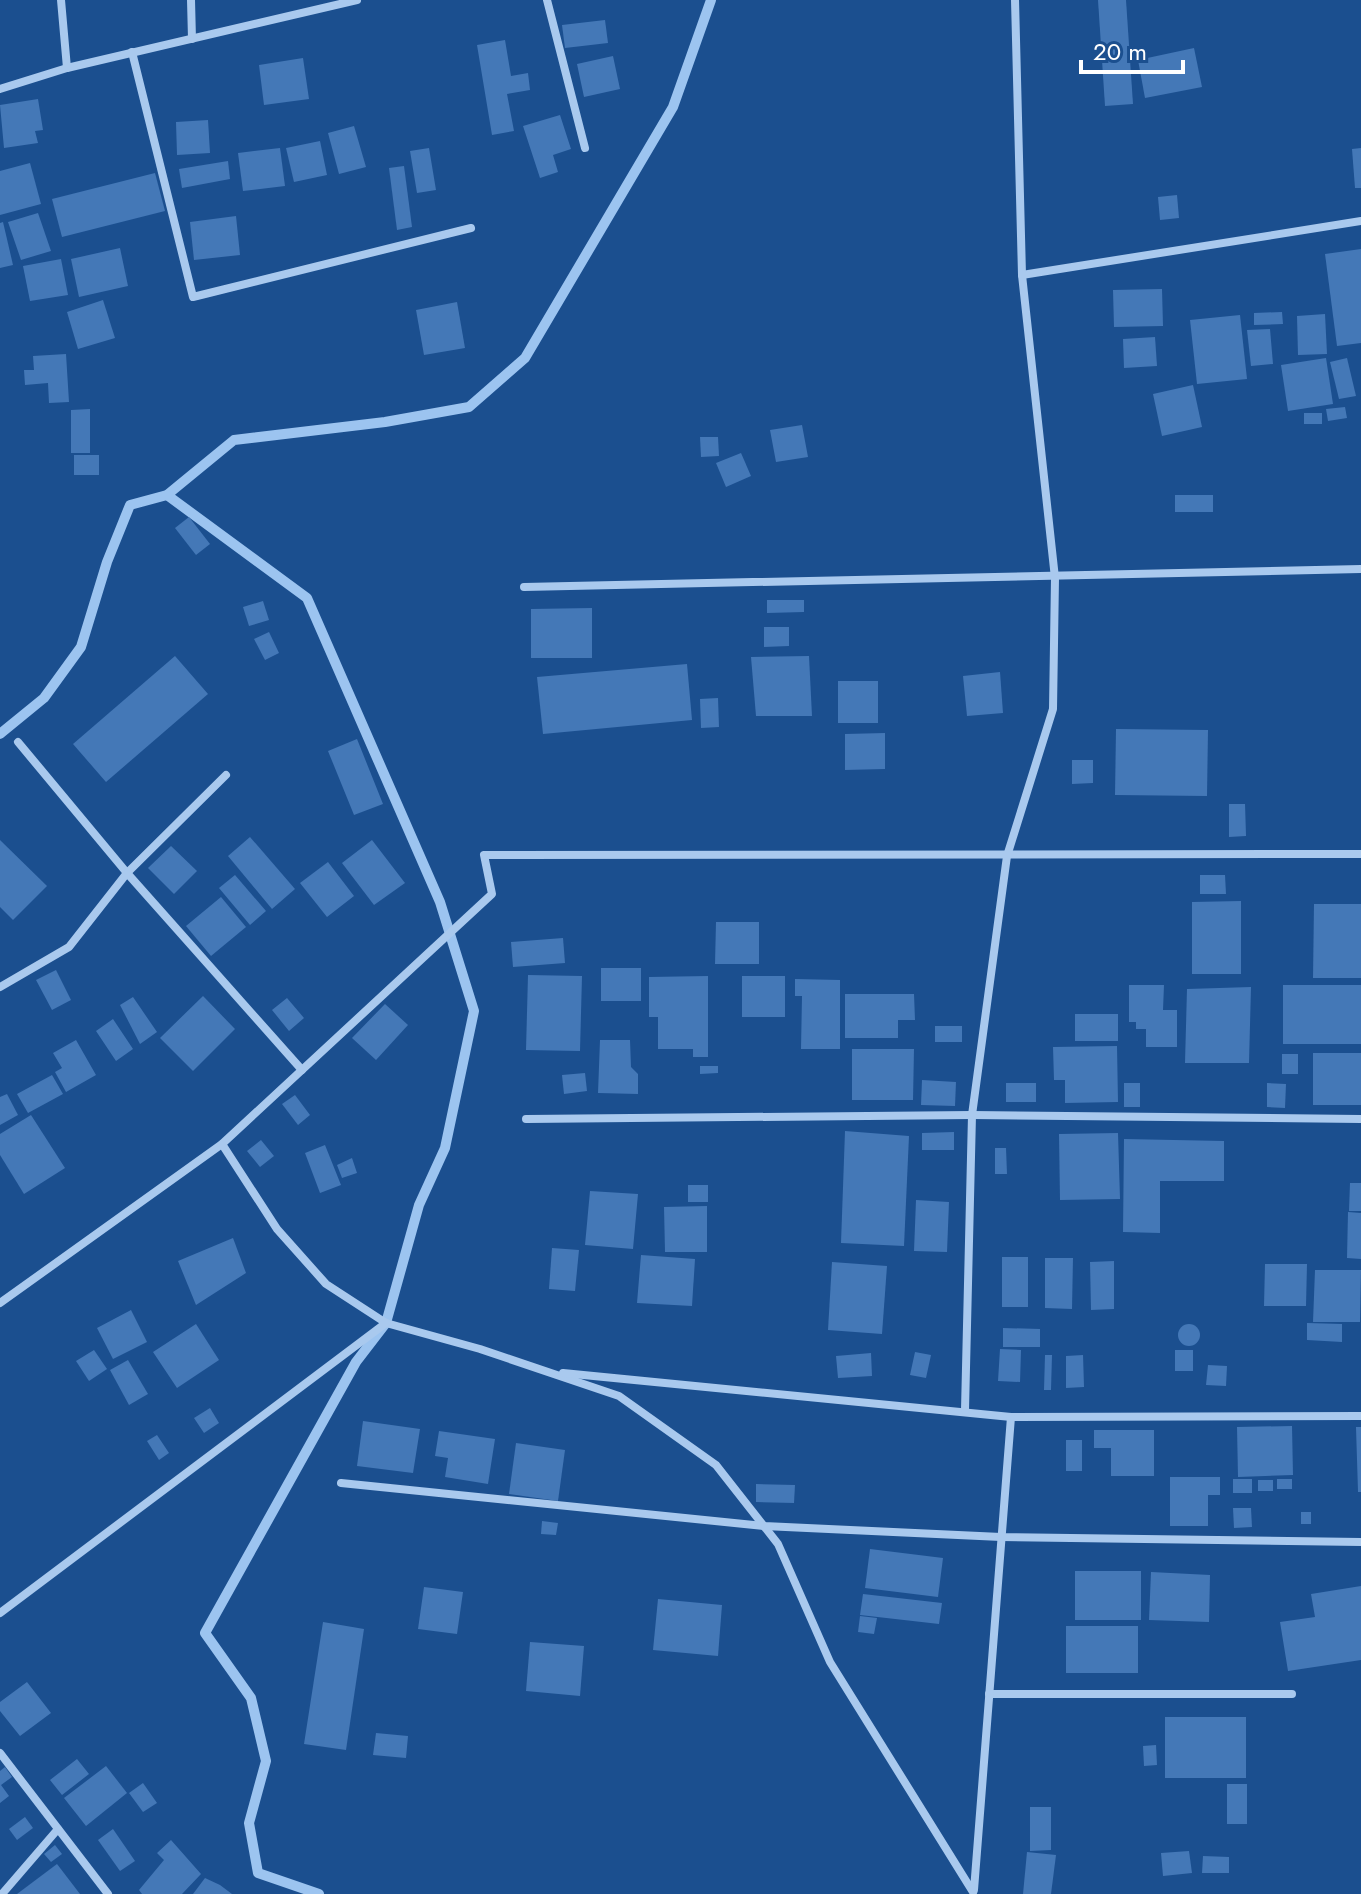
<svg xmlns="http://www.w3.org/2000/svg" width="1361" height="1894" font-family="Jost,sans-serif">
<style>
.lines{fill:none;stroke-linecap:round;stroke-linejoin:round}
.stream{stroke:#9cc4f0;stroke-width:10}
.building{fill:#4478b7}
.street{stroke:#a9c9ee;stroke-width:8}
</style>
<rect width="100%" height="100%" fill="#1b4f8f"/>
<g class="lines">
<g class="stream">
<polyline points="167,495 307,598 440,902 474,1011 445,1148 419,1205 386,1323 356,1362 205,1633 251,1698 266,1761 249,1823 258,1873 319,1894"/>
<polyline points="0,734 44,698 81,647 107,562 130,505 167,495 234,440 385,422 469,407 525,358 673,107 711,0"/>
</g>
</g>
<g class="building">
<polygon points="1098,0 1126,0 1133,104 1105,106"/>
<polygon points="605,20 608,43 565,48 562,25"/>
<polygon points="505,40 511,76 528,73 530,90 507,94 514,131 492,135 477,45"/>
<polygon points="1194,48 1202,87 1145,98 1138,60"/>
<polygon points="613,56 620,89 584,97 577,64"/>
<polygon points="303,58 309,99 264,105 259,65"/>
<polygon points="38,99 43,130 35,131 38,143 4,148 0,105"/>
<polygon points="560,115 571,149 553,155 558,172 540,178 523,126"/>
<polygon points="208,120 210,153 177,155 176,122"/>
<polygon points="354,126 366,167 339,174 328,133"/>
<polygon points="320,141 327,175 294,182 286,148"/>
<polygon points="280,148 285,186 243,191 238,153"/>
<polygon points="429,148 436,190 417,193 410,151"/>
<polygon points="1361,148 1361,188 1355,188 1352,149"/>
<polygon points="228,161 230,179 182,188 179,169"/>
<polygon points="30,163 41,204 0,215 0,171"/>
<polygon points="404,166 412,227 397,230 389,168"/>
<polygon points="155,173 165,211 62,237 52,199"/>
<polygon points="1177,195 1179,218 1160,220 1158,197"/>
<polygon points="38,213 51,251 21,260 8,222"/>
<polygon points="236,216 240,255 194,260 190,222"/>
<polygon points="3,222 13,265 0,268 0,223"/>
<polygon points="120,248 128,286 79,297 71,259"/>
<polygon points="1361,249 1361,343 1337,346 1325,254"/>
<polygon points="61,259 68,295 30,301 23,266"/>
<polygon points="1162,289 1163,326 1114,327 1113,290"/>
<polygon points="103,300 115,338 78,349 67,312"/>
<polygon points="457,302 465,348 424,355 416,310"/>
<polygon points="1282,312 1283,324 1254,325 1254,313"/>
<polygon points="1325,314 1327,354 1298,355 1297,316"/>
<polygon points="1240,315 1247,379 1197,384 1190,320"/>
<polygon points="1270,329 1273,364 1251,366 1247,330"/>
<polygon points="1155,337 1157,366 1124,368 1123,339"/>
<polygon points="66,354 69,402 49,403 48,383 25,385 24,370 34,370 33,356"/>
<polygon points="1326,358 1333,404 1288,411 1281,365"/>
<polygon points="1347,358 1356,396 1339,399 1330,362"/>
<polygon points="1193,385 1202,427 1162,436 1153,394"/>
<polygon points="1345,407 1347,418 1328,421 1326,409"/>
<polygon points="90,409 90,453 71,453 71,410"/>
<rect x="1304" y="413" width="18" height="11"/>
<polygon points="802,425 808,457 776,462 770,430"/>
<polygon points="700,437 718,437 719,456 701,457"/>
<polygon points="741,453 751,476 726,487 716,463"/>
<rect x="74" y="455" width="25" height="20"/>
<rect x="1175" y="495" width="38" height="17"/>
<polygon points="189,517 210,544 196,555 175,528"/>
<polygon points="767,600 804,600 804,612 767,613"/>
<polygon points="263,601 269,620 249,626 243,607"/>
<polygon points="592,608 592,658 531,658 531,609"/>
<polygon points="764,627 789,627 789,646 764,647"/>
<polygon points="269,632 279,653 265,660 254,639"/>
<polygon points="175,656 208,694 106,782 73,744"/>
<polygon points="809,656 812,716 756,716 751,657"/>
<polygon points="687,664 692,720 543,734 537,677"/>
<polygon points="1000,672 1003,713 967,716 963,676"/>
<rect x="838" y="681" width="40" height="42"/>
<polygon points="718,698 719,727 701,728 700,699"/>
<polygon points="1116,729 1208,730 1207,796 1115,795"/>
<polygon points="885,733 885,769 845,770 845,734"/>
<polygon points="357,739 383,804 354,815 328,751"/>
<polygon points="1072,760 1093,760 1093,783 1072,784"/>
<polygon points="1229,804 1245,804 1246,836 1229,837"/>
<polygon points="250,837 295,889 272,909 228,856"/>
<polygon points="0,840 47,886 13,920 0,907"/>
<polygon points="372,840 405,883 374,905 342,863"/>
<polygon points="171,846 197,871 174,894 148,868"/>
<polygon points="328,862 354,896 327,917 300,883"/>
<polygon points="235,875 266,911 250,925 219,888"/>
<polygon points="1200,875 1225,875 1226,894 1200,894"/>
<polygon points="221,897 246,927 211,956 186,926"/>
<polygon points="1241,901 1241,974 1192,974 1192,902"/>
<polygon points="1314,904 1361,904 1361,978 1313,978"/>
<polygon points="716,922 759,922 759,964 715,964"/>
<polygon points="563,938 565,963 513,967 511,942"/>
<rect x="601" y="968" width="40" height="33"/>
<polygon points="56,970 71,1000 52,1010 36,980"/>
<polygon points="528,975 582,976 580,1051 526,1050"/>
<polygon points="708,976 708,1057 693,1057 693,1049 658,1049 658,1017 649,1017 649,977"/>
<rect x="742" y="976" width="43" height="41"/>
<polygon points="795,979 840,980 840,1049 801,1049 802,996 795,996"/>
<polygon points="1129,985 1164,985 1163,1010 1177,1010 1177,1047 1146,1047 1146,1029 1136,1029 1136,1022 1129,1022"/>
<rect x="1283" y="985" width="78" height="59"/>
<polygon points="1251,987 1249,1063 1185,1063 1187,989"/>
<polygon points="845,994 914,994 915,1020 898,1020 898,1038 845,1038"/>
<polygon points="203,996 235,1029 193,1071 160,1038"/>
<polygon points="133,997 157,1032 140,1044 120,1005"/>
<polygon points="287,998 304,1018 289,1031 272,1010"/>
<polygon points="385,1004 408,1025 376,1060 352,1038"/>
<rect x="1075" y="1014" width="43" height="27"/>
<polygon points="113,1019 133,1049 116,1061 96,1031"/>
<rect x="935" y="1026" width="27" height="16"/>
<polygon points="76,1040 96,1075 66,1092 55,1072 62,1068 53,1053"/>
<polygon points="600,1040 630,1040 631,1067 638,1074 638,1094 598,1093"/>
<polygon points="1117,1046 1118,1102 1065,1103 1065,1080 1054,1080 1053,1047"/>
<polygon points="852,1049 914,1049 913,1100 852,1100"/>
<rect x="1313" y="1053" width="48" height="52"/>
<rect x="1282" y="1054" width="16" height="20"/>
<polygon points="700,1066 718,1066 718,1073 700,1074"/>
<polygon points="585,1073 587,1091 564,1094 562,1075"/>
<polygon points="52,1075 63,1094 28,1113 17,1094"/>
<polygon points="922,1080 956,1082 955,1106 921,1105"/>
<rect x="1006" y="1083" width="30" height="19"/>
<rect x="1124" y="1083" width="16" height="24"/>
<polygon points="1267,1083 1286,1084 1285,1108 1267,1107"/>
<polygon points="7,1094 18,1115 0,1125 0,1097"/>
<polygon points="295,1095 310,1115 298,1125 282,1104"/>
<polygon points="31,1115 65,1168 24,1194 0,1155 0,1134"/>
<polygon points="845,1131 909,1136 904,1246 841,1243"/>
<polygon points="954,1132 954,1150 922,1150 922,1133"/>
<polygon points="1118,1133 1120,1199 1060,1200 1059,1134"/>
<polygon points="1124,1139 1224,1141 1224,1181 1160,1181 1160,1233 1123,1232"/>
<polygon points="261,1140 274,1156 260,1167 247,1151"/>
<polygon points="325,1145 341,1185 320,1193 305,1153"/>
<polygon points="995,1148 1006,1148 1007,1174 995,1174"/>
<polygon points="352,1158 357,1173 342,1178 337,1165"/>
<polygon points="1350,1183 1361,1183 1361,1211 1349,1211"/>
<rect x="688" y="1185" width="20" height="17"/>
<polygon points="590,1191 638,1194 633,1249 585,1245"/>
<polygon points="916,1200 949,1202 947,1252 914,1251"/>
<polygon points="707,1206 707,1252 665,1252 664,1207"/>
<polygon points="1348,1212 1361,1213 1361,1259 1347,1258"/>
<polygon points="233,1238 246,1273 196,1305 178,1261"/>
<polygon points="552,1248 579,1250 575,1291 549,1289"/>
<polygon points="641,1255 695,1259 692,1306 637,1303"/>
<rect x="1002" y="1257" width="26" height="50"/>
<polygon points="1045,1258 1073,1258 1072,1309 1045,1308"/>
<polygon points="1114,1261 1114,1309 1091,1310 1090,1262"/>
<polygon points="832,1262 887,1266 882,1334 828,1330"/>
<polygon points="1265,1264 1307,1264 1306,1306 1264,1306"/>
<polygon points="1315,1270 1361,1270 1360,1322 1313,1322"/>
<polygon points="131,1310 147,1342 113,1359 97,1328"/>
<polygon points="1307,1323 1342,1324 1342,1342 1307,1340"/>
<circle cx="1189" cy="1335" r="11"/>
<polygon points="196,1324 219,1360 177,1388 153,1352"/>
<polygon points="1003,1328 1040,1329 1040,1347 1003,1347"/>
<polygon points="1000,1349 1021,1350 1020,1382 998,1381"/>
<polygon points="94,1350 107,1369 89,1381 76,1361"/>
<rect x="1175" y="1350" width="18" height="21"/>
<polygon points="915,1352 931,1355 926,1378 910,1375"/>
<polygon points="871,1353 872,1376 838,1378 836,1356"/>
<polygon points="1045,1355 1052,1355 1051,1390 1044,1390"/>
<polygon points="1083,1355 1084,1387 1066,1388 1066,1356"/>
<polygon points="128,1360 148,1394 129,1405 110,1370"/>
<polygon points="1208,1365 1227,1366 1226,1386 1206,1385"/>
<polygon points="210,1408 219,1423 204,1433 194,1418"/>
<polygon points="363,1421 420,1429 413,1473 357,1466"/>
<polygon points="1292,1426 1293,1475 1238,1477 1237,1427"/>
<polygon points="1356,1427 1361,1427 1361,1492 1358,1492"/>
<polygon points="1094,1430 1154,1430 1154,1476 1111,1476 1111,1448 1094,1448"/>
<polygon points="439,1431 495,1439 488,1484 445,1477 448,1458 435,1456"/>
<polygon points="157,1435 169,1453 159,1460 147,1441"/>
<rect x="1066" y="1440" width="16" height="31"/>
<polygon points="516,1443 565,1450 558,1501 509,1494"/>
<polygon points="1170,1477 1220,1477 1220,1495 1208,1495 1208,1526 1170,1526"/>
<rect x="1233" y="1479" width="19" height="14"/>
<rect x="1277" y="1479" width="15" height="10"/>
<rect x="1258" y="1480" width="15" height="11"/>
<polygon points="756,1484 795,1485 794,1503 756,1502"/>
<polygon points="1233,1508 1251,1508 1252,1527 1234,1528"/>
<rect x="1301" y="1512" width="10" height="12"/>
<polygon points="542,1521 558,1523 556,1535 541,1534"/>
<polygon points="870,1549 943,1558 938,1597 865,1588"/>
<rect x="1075" y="1571" width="66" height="49"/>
<polygon points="1151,1572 1210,1575 1209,1622 1149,1620"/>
<polygon points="1361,1586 1361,1660 1288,1671 1280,1622 1315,1617 1311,1594"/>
<polygon points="424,1587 463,1592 457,1634 418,1629"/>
<polygon points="863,1594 942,1603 939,1624 860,1615"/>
<polygon points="658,1599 722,1605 718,1656 653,1650"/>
<polygon points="860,1616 877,1618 874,1634 858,1632"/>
<polygon points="323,1622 364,1629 346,1750 304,1744"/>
<rect x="1066" y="1626" width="72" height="47"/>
<polygon points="530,1642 584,1646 580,1696 526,1691"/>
<polygon points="27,1682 51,1713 20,1736 0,1711 0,1702"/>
<rect x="1165" y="1717" width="81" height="61"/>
<polygon points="376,1733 408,1736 406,1758 373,1755"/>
<polygon points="1156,1745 1157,1765 1144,1766 1143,1746"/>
<polygon points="77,1759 89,1774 62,1795 50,1780"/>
<polygon points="106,1766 127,1793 86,1826 64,1798"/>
<polygon points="5,1767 12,1777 1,1785 9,1796 0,1803 0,1771"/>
<polygon points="143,1783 157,1803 143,1812 129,1793"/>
<rect x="1227" y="1784" width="20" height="40"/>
<polygon points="1030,1807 1051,1807 1051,1850 1030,1851"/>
<polygon points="25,1817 33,1828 17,1840 9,1829"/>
<polygon points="113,1829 135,1861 120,1871 98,1840"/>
<polygon points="171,1840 201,1874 182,1894 142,1894 139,1890 164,1860 157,1853"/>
<polygon points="55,1845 62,1854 51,1862 44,1854"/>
<polygon points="1189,1851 1192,1873 1163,1876 1161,1853"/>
<polygon points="1027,1852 1056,1855 1051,1894 1023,1894"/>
<polygon points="1203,1856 1229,1857 1229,1873 1202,1873"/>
<polygon points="57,1864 80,1894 17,1894"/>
<polygon points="205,1878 220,1885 232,1894 193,1894"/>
</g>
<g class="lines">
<g class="street">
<polyline points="61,0 67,68"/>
<polyline points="191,0 192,39"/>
<polyline points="547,0 585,148"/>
<polyline points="132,52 193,297 471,228"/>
<polyline points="0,89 67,68 357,0"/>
<polyline points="1022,275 1361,221"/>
<polyline points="524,587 1361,569"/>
<polyline points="18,742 127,873 302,1070"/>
<polyline points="0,987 69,947 127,873 226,775"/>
<polyline points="526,1119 972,1115 1361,1119"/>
<polyline points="222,1144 277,1229 326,1284 386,1323 480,1349 619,1396 716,1465 778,1544 830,1662 973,1892"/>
<polyline points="0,1303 222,1144 492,894 484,855 1361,854"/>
<polyline points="563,1373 1011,1417 1361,1416"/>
<polyline points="965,1410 972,1115 1007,856 1053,709 1055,578 1022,275 1015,0"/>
<polyline points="341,1483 764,1526 1001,1537 1361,1542"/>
<polyline points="0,1613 386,1323"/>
<polyline points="989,1694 1292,1694"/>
<polyline points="0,1753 108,1894"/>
<polyline points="974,1890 1011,1417"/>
<polyline points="2,1894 58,1829"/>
</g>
</g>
<path d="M1081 60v12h102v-12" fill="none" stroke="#ffffff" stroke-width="4"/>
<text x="1093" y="60" font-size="24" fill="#ffffff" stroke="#1b4f8f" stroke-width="6" paint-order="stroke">20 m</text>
</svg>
